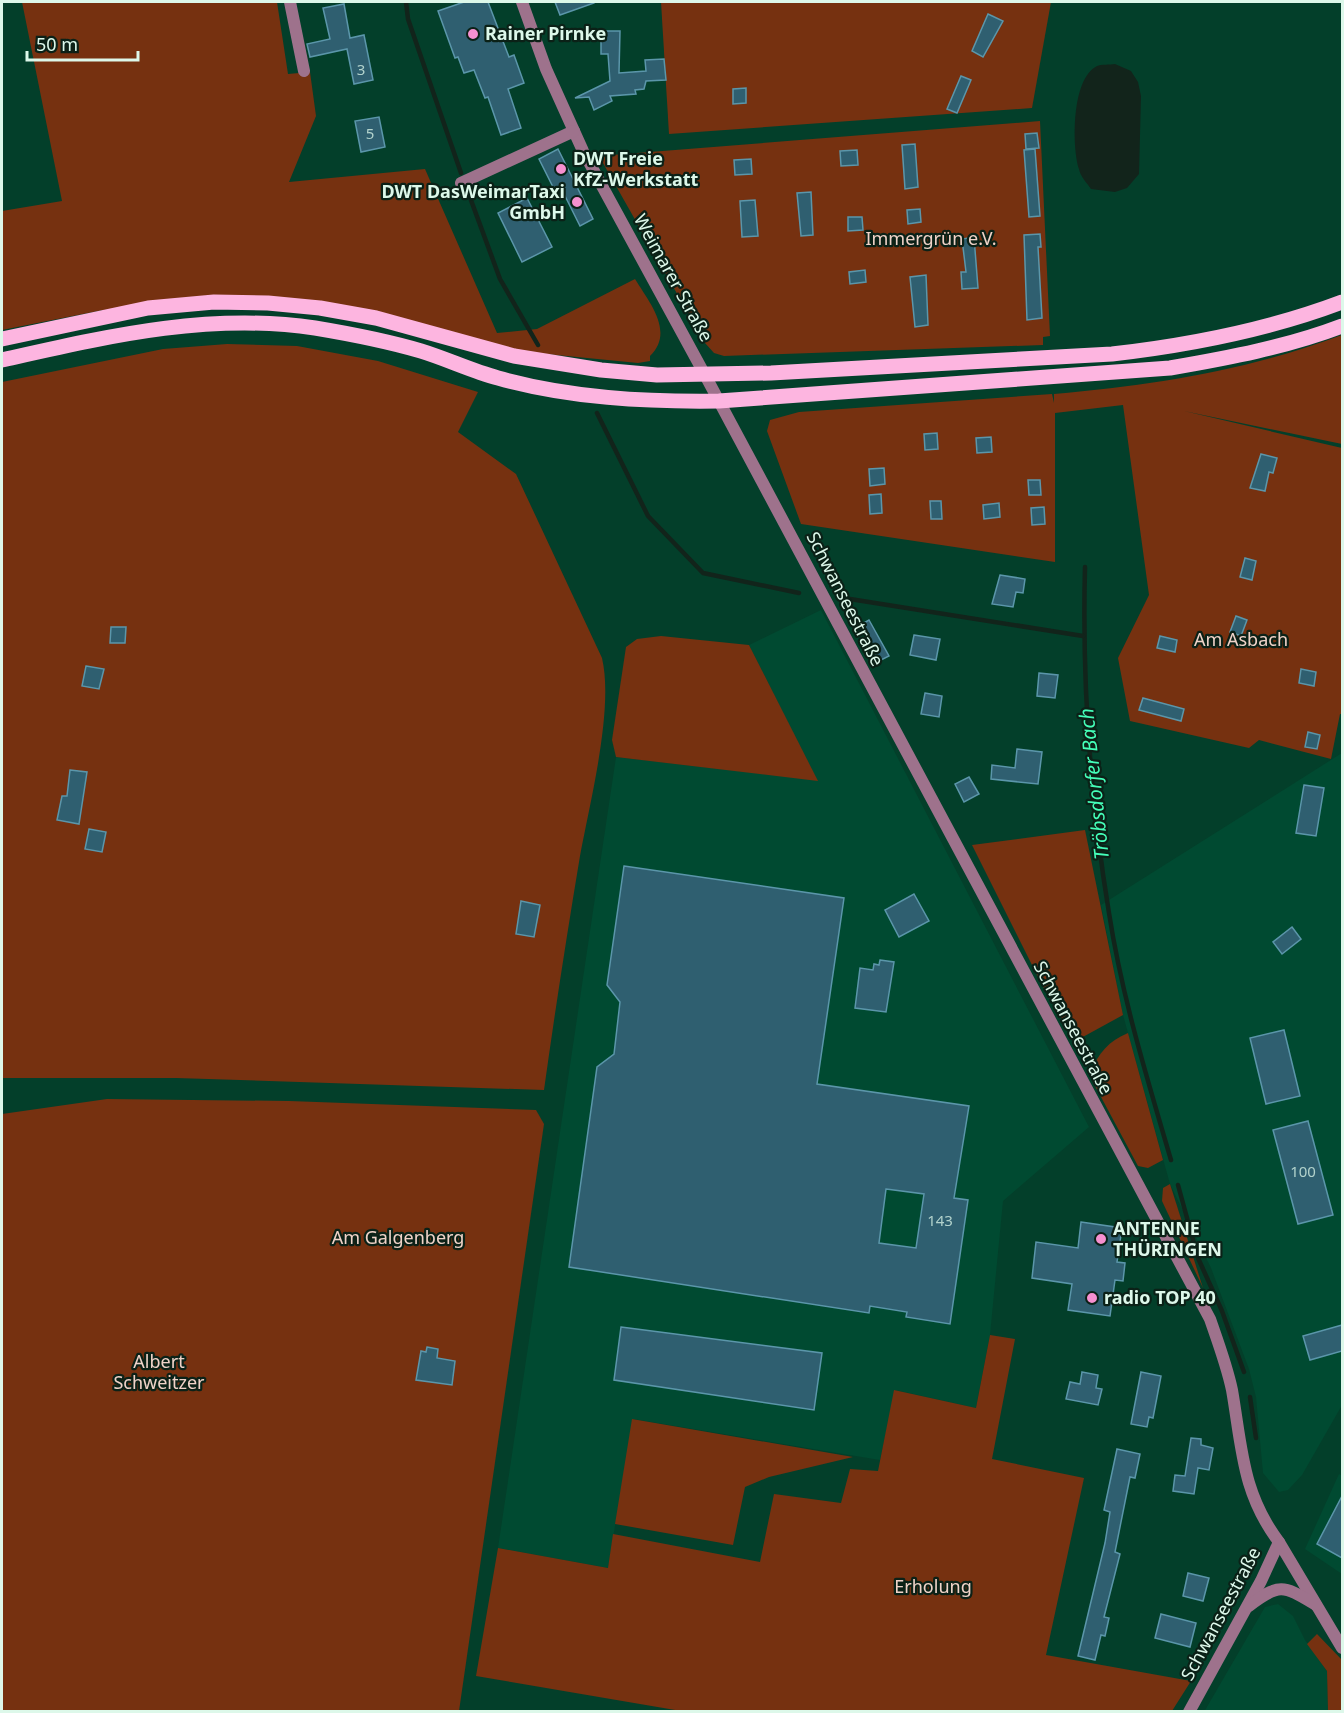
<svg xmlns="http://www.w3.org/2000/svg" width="1344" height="1713" font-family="'Noto Sans',sans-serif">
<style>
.built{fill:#004a31}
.green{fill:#763110}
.water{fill:#12241b}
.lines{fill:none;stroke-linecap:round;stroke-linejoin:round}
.stream{stroke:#12241b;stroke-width:4.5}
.building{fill:#2f5f70;stroke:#5b96aa;stroke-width:1.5;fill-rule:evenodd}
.minor{stroke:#9e728c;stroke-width:12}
.tertiary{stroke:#9e728c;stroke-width:12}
.primary{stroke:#fdb5e0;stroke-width:15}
.poi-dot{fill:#f690d0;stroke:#0b2117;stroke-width:2}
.labels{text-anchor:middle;stroke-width:4.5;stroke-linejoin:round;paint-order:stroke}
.number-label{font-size:15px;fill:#b2d2cc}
.poi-label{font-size:18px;font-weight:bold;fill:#ddf8ea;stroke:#0b2117;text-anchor:start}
.park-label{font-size:18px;fill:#f0d3c8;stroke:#0b2117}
.street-label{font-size:18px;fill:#ddf8ea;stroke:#0b2117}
.water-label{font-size:20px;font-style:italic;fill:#44ffb9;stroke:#0b2117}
</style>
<rect width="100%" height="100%" fill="#033f2a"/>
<g class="built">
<polygon points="821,610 1089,1127 1003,1201 990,1335 976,1408 895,1390 880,1460 633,1419 608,1568 498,1548 616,757 817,780 749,645"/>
<polygon points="1342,753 1342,1405 1302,1475 1288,1490 1279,1492 1263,1473 1256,1397 1249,1369 1211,1268 1170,1184 1123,1015 1101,905"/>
<polygon points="1339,1474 1342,1476 1342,1574 1305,1549"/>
<polygon points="1278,1604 1293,1616 1305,1640 1327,1671 1328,1711 1204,1712 1265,1607"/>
</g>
<g class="green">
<path d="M22 2H277L288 74 310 72 316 116 289 182 425 169 497 333 537 329 635 279C649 302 675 332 650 356V361L638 363 516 351 320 301 103 310 2 330V211L62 201Z"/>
<polygon points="661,2 1051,2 1032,108 669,134"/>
<polygon points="1040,121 1050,336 1043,337 1043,345 724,356 714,353 705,343 599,156"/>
<path d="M1342 335V444L1184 411 1342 448V714H1340L1331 759 1259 740 1249 748 1130 721 1118 658 1149 595 1123 405 1055 413V562L801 524 767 431 770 420 799 412 1052 394 1054 403V394C1155 385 1246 371 1342 335Z"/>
<path d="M227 344 297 346 378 361 478 392 458 432 516 474 602 658C614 709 590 802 580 856 567 934 555 1011 544 1090L176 1078H2V382L163 349Z"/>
<polygon points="661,636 749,645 818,781 616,757 612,740 626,647 637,639"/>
<polygon points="1085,830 1123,1015 1081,1038 1070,1033 1041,983 972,845"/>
<path d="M1128 1033 1163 1160 1148 1168 1138 1166 1093 1082 1091 1072C1098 1053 1109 1041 1128 1033Z"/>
<polygon points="107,1099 289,1101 536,1110 544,1124 459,1711 2,1711 2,1114"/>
<polygon points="1170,1184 1203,1288 1162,1201 1163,1188"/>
<polygon points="990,1335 1015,1339 992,1459 1084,1478 1046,1655 1191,1681 1172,1711 681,1711 476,1676 498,1548 608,1568 613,1534 760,1562 774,1494 841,1503 850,1469 878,1471 894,1390 976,1408"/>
<polygon points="632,1419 853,1457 769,1477 745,1487 733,1545 615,1524"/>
<polygon points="1317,1634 1342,1660 1342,1711 1328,1711 1327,1671 1307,1644"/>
</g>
<path class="water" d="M1115 64 1131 71 1138 82 1141 96 1139 174 1127 188 1115 192 1091 189C1087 183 1080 176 1079 169 1072 147 1071 79 1097 66 1101 64 1110 65 1115 64Z"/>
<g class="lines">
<g class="stream">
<polyline points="406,2 408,19 461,173"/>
<polyline points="468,192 500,279 538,345"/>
<polyline points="597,413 648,516 703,573 799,593"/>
<path d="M1085 567C1082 683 1090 798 1109 913 1122 997 1147 1078 1171 1160"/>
<polyline points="850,599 1083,636"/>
<polyline points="1178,1185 1198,1258 1222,1311 1244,1372"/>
<polyline points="1250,1397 1256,1438"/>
</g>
</g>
<g class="building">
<polygon points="464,2 488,2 509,57 514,55 524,83 508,89 521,128 501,135 488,97 485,98 474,70 464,73 458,57 455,58 438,11"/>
<polygon points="555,2 594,2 594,3 560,15"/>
<polygon points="344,4 350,38 364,35 373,80 354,84 347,49 310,57 307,44 330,39 323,8"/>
<polygon points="988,14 1003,21 983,57 972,51"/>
<polygon points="601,31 620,31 619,73 646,71 645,60 664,59 666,80 646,81 644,89 635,90 636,94 610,96 612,101 594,110 589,97 575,98 610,81 608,54 601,54"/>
<polygon points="961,76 971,80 957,113 947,109"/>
<polygon points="746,88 746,103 733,104 733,89"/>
<polygon points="379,117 385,147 361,152 355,121"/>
<polygon points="1037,133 1039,148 1026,149 1025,134"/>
<polygon points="915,144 918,187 905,189 902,145"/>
<polygon points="558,149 593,219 580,226 561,188 555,191 539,159"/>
<polygon points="1035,149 1040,216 1029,217 1024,150"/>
<polygon points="857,150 858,165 841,166 840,151"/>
<polygon points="751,159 752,174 735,175 734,160"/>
<polygon points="811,192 813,235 801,236 797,193"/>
<polygon points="527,198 552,247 522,262 498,213"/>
<polygon points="755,200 758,236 742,237 740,201"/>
<polygon points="920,209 921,222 908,224 907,210"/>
<polygon points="848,217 862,217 863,230 848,231"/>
<polygon points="1040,234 1041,247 1038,247 1042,318 1027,320 1024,235"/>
<polygon points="974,237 978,288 962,289 961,272 966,272 962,239"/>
<polygon points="865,270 866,282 850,284 849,272"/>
<polygon points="926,275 928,325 915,327 910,277"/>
<polygon points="937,433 938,449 925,450 924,434"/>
<polygon points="991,437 992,452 977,453 976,438"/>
<polygon points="1261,454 1277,458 1273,473 1269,472 1265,491 1250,488"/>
<polygon points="884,468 885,484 870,486 869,469"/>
<polygon points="1028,480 1040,480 1041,495 1029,495"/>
<polygon points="881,494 882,513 870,514 869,495"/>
<polygon points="930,501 941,501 942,519 931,519"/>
<polygon points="999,503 1000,517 984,519 983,505"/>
<polygon points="1044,507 1045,524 1032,525 1031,508"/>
<polygon points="1245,558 1256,561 1252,580 1240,577"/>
<polygon points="1000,575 1025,579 1023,593 1016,592 1013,607 992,604"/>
<polygon points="1236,616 1247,620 1241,636 1230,632"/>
<polygon points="869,620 889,656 879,661 860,625"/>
<polygon points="111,627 126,627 125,643 110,643"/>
<polygon points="914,635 940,639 936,660 910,655"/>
<polygon points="1160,636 1177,640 1175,652 1157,648"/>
<polygon points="86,666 104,669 99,689 82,686"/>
<polygon points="1301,669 1316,672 1314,686 1299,683"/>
<polygon points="1039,673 1058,675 1055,698 1037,696"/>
<polygon points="925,693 942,696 939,717 921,714"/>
<polygon points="1143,698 1184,709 1181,721 1139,710"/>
<polygon points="1308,732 1320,735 1317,749 1305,747"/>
<polygon points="1017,749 1042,752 1038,784 991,779 992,765 1015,768"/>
<polygon points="70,770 87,772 79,824 57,820 62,796 67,796"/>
<polygon points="969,777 979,794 964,802 955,784"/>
<polygon points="1304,785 1324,788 1316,836 1296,833"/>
<polygon points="89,829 106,832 102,852 85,849"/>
<path d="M624 866 844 898 817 1084 969 1106 954 1198 968 1200 950 1324 906 1317 907 1312 870 1306 869 1313 569 1267 597 1067 614 1054 620 1002 607 985ZM886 1189 924 1194 916 1248 879 1243Z"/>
<polygon points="914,894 929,921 899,937 885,910"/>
<polygon points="521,901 540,905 534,937 516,934"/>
<polygon points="1292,927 1301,939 1282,954 1273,942"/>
<polygon points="880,960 894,962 886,1012 855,1008 860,968 873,970 874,964 879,965"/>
<polygon points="1284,1030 1300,1096 1266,1104 1250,1038"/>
<polygon points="1308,1121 1333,1215 1298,1224 1273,1130"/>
<polygon points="1081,1222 1122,1228 1117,1262 1125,1263 1123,1281 1115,1280 1110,1316 1068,1310 1072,1284 1032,1278 1036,1242 1078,1248"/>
<polygon points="1342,1325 1342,1351 1310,1360 1303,1336"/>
<polygon points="621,1327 822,1353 814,1410 614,1380"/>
<polygon points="427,1347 438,1349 437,1358 455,1361 452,1385 416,1380 421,1351 426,1352"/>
<polygon points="1082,1372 1098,1375 1096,1388 1102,1389 1098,1405 1066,1399 1070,1382 1080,1384"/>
<polygon points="1141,1372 1161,1376 1153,1418 1149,1417 1147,1427 1131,1424"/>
<polygon points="1191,1438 1201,1439 1201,1445 1213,1448 1209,1470 1198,1468 1194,1494 1173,1491 1175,1475 1185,1476"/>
<polygon points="1117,1449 1140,1454 1135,1478 1130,1477 1115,1552 1120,1554 1104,1617 1109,1618 1105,1636 1101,1635 1095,1660 1078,1656 1105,1543 1110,1512 1104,1510"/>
<polygon points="1342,1496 1342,1558 1317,1544"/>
<polygon points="1188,1573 1209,1578 1203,1601 1183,1596"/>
<polygon points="1161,1614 1196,1623 1190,1647 1155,1638"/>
</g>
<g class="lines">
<g class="minor">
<polyline points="290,2 304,71"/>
<polyline points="522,2 546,69 583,151 705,375"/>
<polyline points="461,183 574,131"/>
<polyline points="1279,1542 1342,1648"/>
</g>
<g class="tertiary">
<path d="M705 375 1210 1319C1218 1342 1227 1366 1232 1390 1242 1448 1242 1493 1279 1542L1261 1581 1189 1712"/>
<path d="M1249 1606C1280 1582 1284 1586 1316 1605"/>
</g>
<g class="primary">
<path d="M2 339 148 308 214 302 268 303 320 308 376 318 514 356 601 370 657 375 771 373 1112 354C1191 345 1268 330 1342 302"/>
<path d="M2 360C105 337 208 312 315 328 351 334 387 341 421 351 447 359 472 371 498 378 570 398 645 402 719 401L1170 368C1228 358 1287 347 1342 326"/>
</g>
</g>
<g class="poi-dot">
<circle cx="473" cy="34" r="6"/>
<circle cx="561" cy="169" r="6"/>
<circle cx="577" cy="202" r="6"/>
<circle cx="1101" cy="1239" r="6"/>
<circle cx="1092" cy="1298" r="6"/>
</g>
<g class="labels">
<g class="number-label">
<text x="361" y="75">3</text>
<text x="370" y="139">5</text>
<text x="1303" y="1177">100</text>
<text x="940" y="1226">143</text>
</g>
<g class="poi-label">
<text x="485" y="40">Rainer Pirnke</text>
<text x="573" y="165">DWT Freie<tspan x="573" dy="21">KfZ-Werkstatt</tspan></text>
<text x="565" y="198" text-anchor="end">DWT DasWeimarTaxi<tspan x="565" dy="21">GmbH</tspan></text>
<text x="1113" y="1235">ANTENNE<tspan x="1113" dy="21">THÜRINGEN</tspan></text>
<text x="1104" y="1304">radio TOP 40</text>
</g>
<g class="park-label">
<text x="931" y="245">Immergrün e.V.</text>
<text x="1241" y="646">Am Asbach</text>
<text x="398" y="1244">Am Galgenberg</text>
<text x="159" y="1368">Albert<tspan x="159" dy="21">Schweitzer</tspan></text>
<text x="933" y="1593">Erholung</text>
</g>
<g class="street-label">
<text transform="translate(673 278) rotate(61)" y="6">Weimarer Straße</text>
<text transform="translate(845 599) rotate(63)" y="6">Schwanseestraße</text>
<text transform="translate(1073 1028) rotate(62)" y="6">Schwanseestraße</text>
<text transform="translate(1221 1614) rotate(-62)" y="6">Schwanseestraße</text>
</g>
<g class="water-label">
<text transform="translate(1094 784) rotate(-96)" y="7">Tröbsdorfer Bach</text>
</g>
</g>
<rect width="1344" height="1713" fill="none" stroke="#ddf8ea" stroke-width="6"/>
<path d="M27 51v9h111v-9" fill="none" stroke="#ddf8ea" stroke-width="3"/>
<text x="36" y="51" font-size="18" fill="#ddf8ea" stroke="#0b2117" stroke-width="4.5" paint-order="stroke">50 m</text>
</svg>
